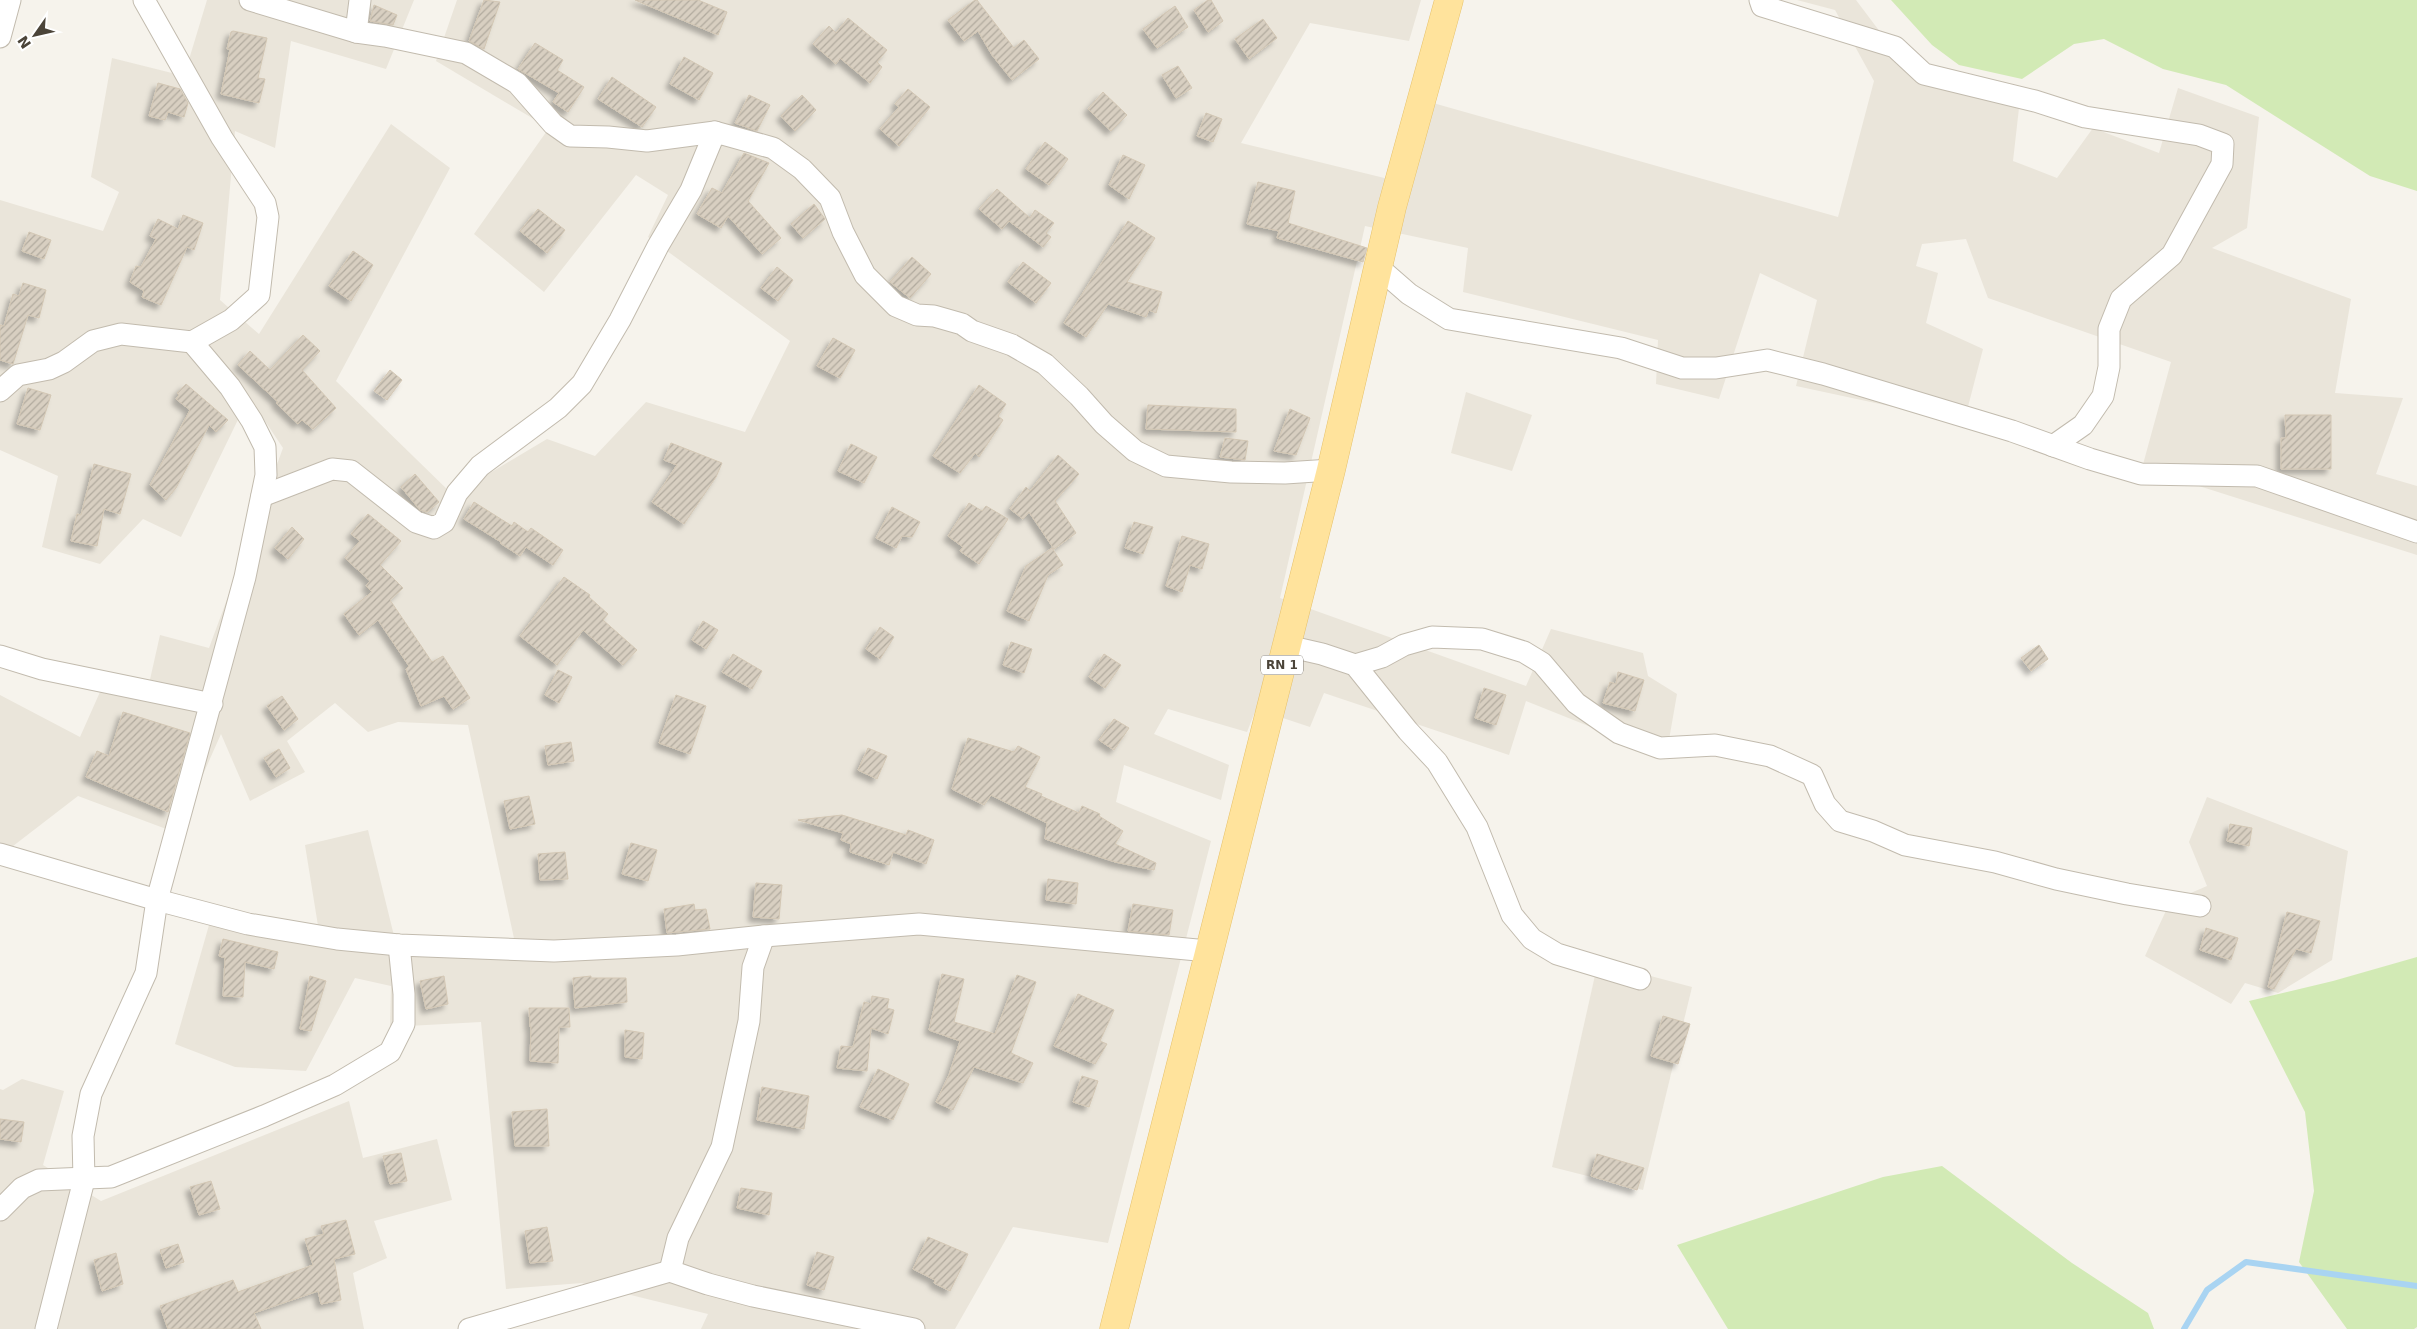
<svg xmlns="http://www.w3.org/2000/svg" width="2417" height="1329" font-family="'DejaVu Sans',sans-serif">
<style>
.residential{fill:#eae5da}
.green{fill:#d2eab5}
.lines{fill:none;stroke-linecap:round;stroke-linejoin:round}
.stream{stroke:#a9d4f2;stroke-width:6}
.building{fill:url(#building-hatch);stroke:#d3c7b4;filter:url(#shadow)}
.street-casing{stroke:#c2bbae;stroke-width:23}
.primary-casing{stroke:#e6c16a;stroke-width:29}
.street{stroke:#fff;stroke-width:21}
.primary{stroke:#ffe39c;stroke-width:28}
.labels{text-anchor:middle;stroke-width:5;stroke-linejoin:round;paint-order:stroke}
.shield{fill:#fff;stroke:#817c74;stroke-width:1}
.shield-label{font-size:12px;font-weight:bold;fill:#4b4439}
</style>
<defs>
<pattern id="building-hatch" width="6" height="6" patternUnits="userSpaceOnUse" patternTransform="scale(1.25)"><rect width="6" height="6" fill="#d8cfc1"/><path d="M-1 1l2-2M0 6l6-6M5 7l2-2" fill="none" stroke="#b1aa9e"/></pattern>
<filter id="shadow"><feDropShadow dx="-4.5" dy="4.5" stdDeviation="2.5" flood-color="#0004"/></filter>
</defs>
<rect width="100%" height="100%" fill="#f6f3ec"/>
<g class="residential">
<polygon points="207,0 414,0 386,69 291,41 275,148 235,131 220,300 259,334 391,124 450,168 336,381 453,495 547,439 595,456 646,402 745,432 790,341 648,237 668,195 636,175 544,292 474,234 549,128 436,61 457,0 1421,0 1409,41 1310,23 1241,143 1413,185 1433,103 1838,217 1874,81 1835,10 1797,0 1856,0 1905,65 2019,108 2013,161 2057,178 2093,128 2159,153 2178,88 2259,117 2247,228 2212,248 2351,299 2335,393 2403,398 2376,474 2417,486 2417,555 2142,468 2171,362 1988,298 1966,239 1922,244 1916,266 1938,273 1926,323 1983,349 1964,422 1796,386 1817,300 1760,273 1719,399 1656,384 1658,340 1463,292 1468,248 1365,226 1280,598 1526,686 1551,629 1643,653 1648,676 1677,694 1666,757 1526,701 1509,755 1324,693 1310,727 1256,709 1247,732 1168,709 1154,734 1229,765 1221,800 1124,765 1116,802 1211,841 1108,1243 1013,1227 955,1329 701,1329 708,1314 582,1283 506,1289 481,1022 390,1027 391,986 355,978 306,1071 235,1067 175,1044 211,918 319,932 305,845 368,830 397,948 515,943 468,725 398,722 368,732 335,703 287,741 305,772 250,801 221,734 177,833 78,796 4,853 0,851 0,695 80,737 108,674 149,684 160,635 209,648 283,448 249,397 181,537 143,519 100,564 42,547 58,476 0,450 0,200 103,231 119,192 91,177 112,58 184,76"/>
<polygon points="1466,392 1532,415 1512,471 1451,453"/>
<polygon points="2207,797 2348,851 2332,960 2278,993 2245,983 2231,1004 2145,956 2170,902 2207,886 2189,842"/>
<polygon points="1598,962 1692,987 1643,1190 1552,1167"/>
<polygon points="22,1079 64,1091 43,1165 101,1201 349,1101 363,1158 437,1139 452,1200 374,1221 387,1258 353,1273 364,1329 0,1329 0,1089 3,1090"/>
</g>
<g class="green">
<polygon points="1891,0 2417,0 2417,191 2370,176 2226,85 2163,69 2104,39 2074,44 2022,79 1959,65 1932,45"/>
<polygon points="2417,957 2417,1327 2414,1329 2347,1329 2299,1262 2314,1191 2305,1112 2249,1001 2333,981"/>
<polygon points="1942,1166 2072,1263 2148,1313 2154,1329 1728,1329 1677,1245 1883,1177"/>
</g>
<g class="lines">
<polyline class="stream" points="2184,1329 2207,1290 2246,1262 2417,1286"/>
</g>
<g class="building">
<polygon points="484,0 500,2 484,49 469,41"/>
<polygon points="635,0 698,0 727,12 718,35"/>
<polygon points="975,0 977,0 1014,48 1024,40 1039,59 1012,80 992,55 978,31 964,41 948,20"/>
<polygon points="1208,0 1211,0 1223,21 1208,32 1194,10"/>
<polygon points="374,5 397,15 393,25 370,21"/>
<polygon points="1175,6 1188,27 1157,48 1143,29"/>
<polygon points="848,18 887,50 877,62 882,67 870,83 840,58 836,64 813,44 829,26 836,33"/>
<polygon points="1263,19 1277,38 1249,59 1235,39"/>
<polygon points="233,31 267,38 258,78 265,79 259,103 221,94 230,49 227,49 231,32"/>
<polygon points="535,43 563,60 557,70 584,87 568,112 553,102 559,93 518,69"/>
<polygon points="684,57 713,73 699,100 670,84"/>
<polygon points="1178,66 1192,88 1176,98 1162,75"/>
<polygon points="612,77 656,107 642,127 598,99"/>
<polygon points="158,83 180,89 188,103 184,117 168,112 165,120 149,116"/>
<polygon points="908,89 930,107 899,146 880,129 899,107 895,104"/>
<polygon points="1103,92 1127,115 1111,131 1088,109"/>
<polygon points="749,95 770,105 757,131 735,123"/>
<polygon points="802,95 816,110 795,131 781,116"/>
<polygon points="1206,113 1222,119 1213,142 1197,136"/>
<polygon points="1045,142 1068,159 1049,185 1026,169"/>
<polygon points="744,153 769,163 748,201 781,238 762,254 728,216 721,228 697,214 712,188 722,193"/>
<polygon points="1123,155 1145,165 1129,199 1109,185"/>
<polygon points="1258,182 1295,191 1288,223 1367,248 1363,262 1277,238 1279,231 1247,224"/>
<polygon points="997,189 1030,218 1035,210 1054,223 1046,233 1051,237 1043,247 1009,221 1002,229 979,209"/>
<polygon points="814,204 825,219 803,238 791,224"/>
<polygon points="538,209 565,230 547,253 520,231"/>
<polygon points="183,215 203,223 194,250 187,247 161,305 142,297 144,291 130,282 136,266 141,267 156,239 150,236 158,219 178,229"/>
<polygon points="1128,221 1155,238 1127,282 1162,292 1156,313 1149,310 1146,317 1108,304 1086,337 1064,323"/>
<polygon points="29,232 51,240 44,259 22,251"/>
<polygon points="353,251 373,265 351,301 329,286"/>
<polygon points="912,257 931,274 910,298 890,282"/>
<polygon points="1023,262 1051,283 1036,303 1008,282"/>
<polygon points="777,267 793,280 778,301 761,288"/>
<polygon points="23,283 46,290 39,318 28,315 13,364 0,360 0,325 4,326 13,294 19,296"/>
<polygon points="303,335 320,351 302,370 336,408 313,429 302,420 298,424 276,403 278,402 238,365 250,351 270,370"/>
<polygon points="833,338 855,350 840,378 817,366"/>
<polygon points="390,370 402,380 387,400 374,391"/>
<polygon points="186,384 228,420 216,432 209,425 176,488 166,500 150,485 190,410 176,399 179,395 177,393"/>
<polygon points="979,385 1006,404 998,416 1003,420 979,457 975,453 960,473 933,456"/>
<polygon points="28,388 51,395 40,430 17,424"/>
<polygon points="1148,405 1236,409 1236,432 1146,429"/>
<polygon points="1290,409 1310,418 1296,455 1274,451"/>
<polygon points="2285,415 2331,415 2331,469 2281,469 2281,438 2286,438"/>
<polygon points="1225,438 1248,441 1245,460 1220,457"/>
<polygon points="671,443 722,463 716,477 684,524 652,502 677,465 664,460"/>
<polygon points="851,444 877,457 864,483 838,471"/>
<polygon points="1058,455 1079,474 1055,501 1076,533 1054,549 1029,512 1023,519 1010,509 1026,487 1030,491"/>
<polygon points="94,464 131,474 120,514 104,509 97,546 71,541 77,514 81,515"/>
<polygon points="415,474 439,502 427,512 420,510 401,487"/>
<polygon points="474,502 512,526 514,522 528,532 531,528 563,550 553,565 526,547 520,556 500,543 501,542 464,519"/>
<polygon points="969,503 982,511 986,506 1008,519 979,564 960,551 963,547 948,536"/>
<polygon points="892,507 920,522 912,537 902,536 896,548 876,538"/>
<polygon points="368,514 401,541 380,565 403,588 390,600 432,662 443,656 470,698 453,709 444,696 421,706 406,669 409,666 378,620 359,635 344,614 372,592 366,586 370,581 345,558 360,541 351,534"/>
<polygon points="1134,522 1153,527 1143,554 1125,548"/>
<polygon points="292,527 304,539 288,559 275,548"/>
<polygon points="1182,536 1209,544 1202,569 1190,565 1182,592 1166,586"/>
<polygon points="1052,548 1063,565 1048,575 1029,621 1007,611 1026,566"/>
<polygon points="564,577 590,595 589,597 608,614 603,620 637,650 623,665 583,630 557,665 520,636"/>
<polygon points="703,621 718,630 706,649 692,640"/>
<polygon points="880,627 894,637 880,659 866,649"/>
<polygon points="1011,642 1032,649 1024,673 1003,665"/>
<polygon points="2039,645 2048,659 2031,671 2021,658"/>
<polygon points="733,654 762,671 752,689 722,672"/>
<polygon points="1104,654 1121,665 1105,688 1089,677"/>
<polygon points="558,670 572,677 559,703 545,695"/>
<polygon points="1618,672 1644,680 1635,711 1603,703 1610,682 1616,684"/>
<polygon points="1484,688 1506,695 1496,725 1475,718"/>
<polygon points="676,695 706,706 690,754 659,743"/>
<polygon points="282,696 298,719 284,730 267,706"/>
<polygon points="123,712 190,733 168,812 86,777 97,751 109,756"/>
<polygon points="1114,719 1129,728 1114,750 1099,740"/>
<polygon points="968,738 1014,752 1018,746 1040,757 1025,787 1042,794 1041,796 1079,813 1082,806 1100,814 1099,816 1123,831 1115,844 1156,863 1154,870 1115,862 1045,839 1047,823 991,795 984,805 952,789"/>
<polygon points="571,742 574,761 548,765 545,746"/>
<polygon points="868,748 887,756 877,779 858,770"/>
<polygon points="279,749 290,768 276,777 264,758"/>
<polygon points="529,796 535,824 510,829 504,801"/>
<polygon points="842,815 906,835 908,830 934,840 926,864 893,852 889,865 850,852 851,844 841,840 843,833 798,820"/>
<polygon points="2230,824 2252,828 2249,846 2227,841"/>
<polygon points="631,843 657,850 648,881 622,874"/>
<polygon points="565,852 568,879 540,880 538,854"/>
<polygon points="1048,879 1078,883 1076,904 1046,900"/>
<polygon points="756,883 782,885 779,919 753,917"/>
<polygon points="694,904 695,910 706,909 710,929 667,933 664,909"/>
<polygon points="1133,904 1173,910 1169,935 1128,931"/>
<polygon points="2287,912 2320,921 2311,953 2296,949 2274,989 2268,987"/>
<polygon points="2206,928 2238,938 2231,960 2200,950"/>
<polygon points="223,939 278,952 274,969 245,962 243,997 223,996 225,958 219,956"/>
<polygon points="942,974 964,979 954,1022 995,1034 1017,975 1036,982 1011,1053 1033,1063 1023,1083 974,1067 953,1110 936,1102 949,1075 960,1041 929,1030"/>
<polygon points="310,976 326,981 311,1031 300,1029"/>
<polygon points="444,976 448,1004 426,1009 420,981"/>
<polygon points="591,976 591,978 626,978 627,1002 575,1008 573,978"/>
<polygon points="1078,994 1114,1010 1100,1041 1107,1044 1095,1064 1054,1046"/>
<polygon points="872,996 889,999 887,1008 894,1010 888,1034 871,1028 867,1071 837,1068 841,1046 853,1047 864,1002 871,1004"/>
<polygon points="529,1008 569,1008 570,1027 559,1027 558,1063 530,1061 531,1027 530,1027"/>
<polygon points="1663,1016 1690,1024 1678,1064 1651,1056"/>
<polygon points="625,1030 644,1033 642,1059 625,1057"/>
<polygon points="878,1069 909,1084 893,1120 860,1107"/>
<polygon points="1082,1076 1098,1081 1089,1107 1073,1102"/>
<polygon points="762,1087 809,1096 804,1129 757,1120"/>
<polygon points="547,1109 549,1146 515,1146 512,1112"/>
<polygon points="0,1119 24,1122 21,1142 0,1139"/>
<polygon points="401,1153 407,1181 390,1184 383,1156"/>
<polygon points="1597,1154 1644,1168 1637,1190 1591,1176"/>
<polygon points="211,1181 220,1209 199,1215 190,1187"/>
<polygon points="741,1188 772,1193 769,1215 737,1208"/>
<polygon points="346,1220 355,1254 334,1259 341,1300 321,1304 318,1291 254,1313 261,1329 168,1329 160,1306 233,1280 238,1292 313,1265 305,1239 324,1234 321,1226"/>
<polygon points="547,1227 553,1261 530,1263 525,1231"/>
<polygon points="928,1237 968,1254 950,1291 934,1283 935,1280 913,1269"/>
<polygon points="178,1244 184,1262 166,1268 160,1250"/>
<polygon points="817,1252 834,1257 824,1290 807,1285"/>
<polygon points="116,1253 123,1284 102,1291 94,1260"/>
</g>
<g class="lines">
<g class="street-casing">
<g id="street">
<polyline points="250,0 356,32 385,36 466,53 517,83 553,124 570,136 608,137 647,141 715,132"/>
<polyline points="1760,0 1762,6 1895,47 1924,74 2035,101 2085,117 2199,135 2223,144 2222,164 2172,255 2121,299 2109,329 2109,367 2103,396 2083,425 2053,446"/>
<polyline points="356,32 360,0"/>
<polyline points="0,37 10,0"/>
<polyline points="1378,267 1409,294 1449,319 1621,348 1682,368 1716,368 1767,360 1823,374 2012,431 2090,459 2141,474 2257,476 2417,532"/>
<polyline points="0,391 18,375 49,369 64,362 93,341 121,334 192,342"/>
<polyline points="262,496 332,469 351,471 416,522 434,528 444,522 457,493 480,466 558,408 582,384 620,320 658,246 691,190 715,132 773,148 802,169 830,198 843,232 865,275 896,306 917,315 934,316 962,324 972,331 1012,345 1045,364 1079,396 1104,424 1135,451 1166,466 1231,472 1285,473 1331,470"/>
<polyline points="1287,646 1322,654 1355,665 1408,731 1437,762 1477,827 1512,915 1532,939 1557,954 1640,979"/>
<polyline points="0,656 42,669 212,704"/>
<polyline points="1355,665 1382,657 1404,645 1432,637 1482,639 1524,652 1542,663 1576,703 1619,733 1660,748 1715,745 1770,756 1812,775 1825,804 1840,821 1873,831 1905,845 1995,862 2056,879 2127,894 2200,906"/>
<polyline points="0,854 157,900 248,924 337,939 399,945 554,951 677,945 764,936 919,924 1208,951"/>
<polyline points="0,1210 22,1188 39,1180 111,1177 264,1116 335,1085 390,1052 404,1024 404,994 399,945"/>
<polyline points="670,1271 678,1238 722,1147 749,1021 753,967 764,936"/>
<polyline points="46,1329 84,1180 83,1136 91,1094 146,973 157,900 245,577 266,475 265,447 252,421 230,387 192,342 231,320 259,295 268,217 265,203 222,138 144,0"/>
<polyline points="469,1329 670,1271 708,1284 753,1296 914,1329"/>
</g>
</g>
<g class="primary-casing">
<polyline id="primary" points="1114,1329 1331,470 1392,207 1449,0"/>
</g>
<use href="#street" class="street"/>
<use href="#primary" class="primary"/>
</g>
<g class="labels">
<rect class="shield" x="1261" y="655.5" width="42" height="19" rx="4"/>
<g class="shield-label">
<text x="1282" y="669">RN 1</text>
</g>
</g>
<g transform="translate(35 35) rotate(236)" stroke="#ffffff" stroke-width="4" paint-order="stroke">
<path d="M0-4L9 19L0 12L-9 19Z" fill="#4b4439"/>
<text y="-8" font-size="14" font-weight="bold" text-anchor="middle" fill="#4b4439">N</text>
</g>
</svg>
